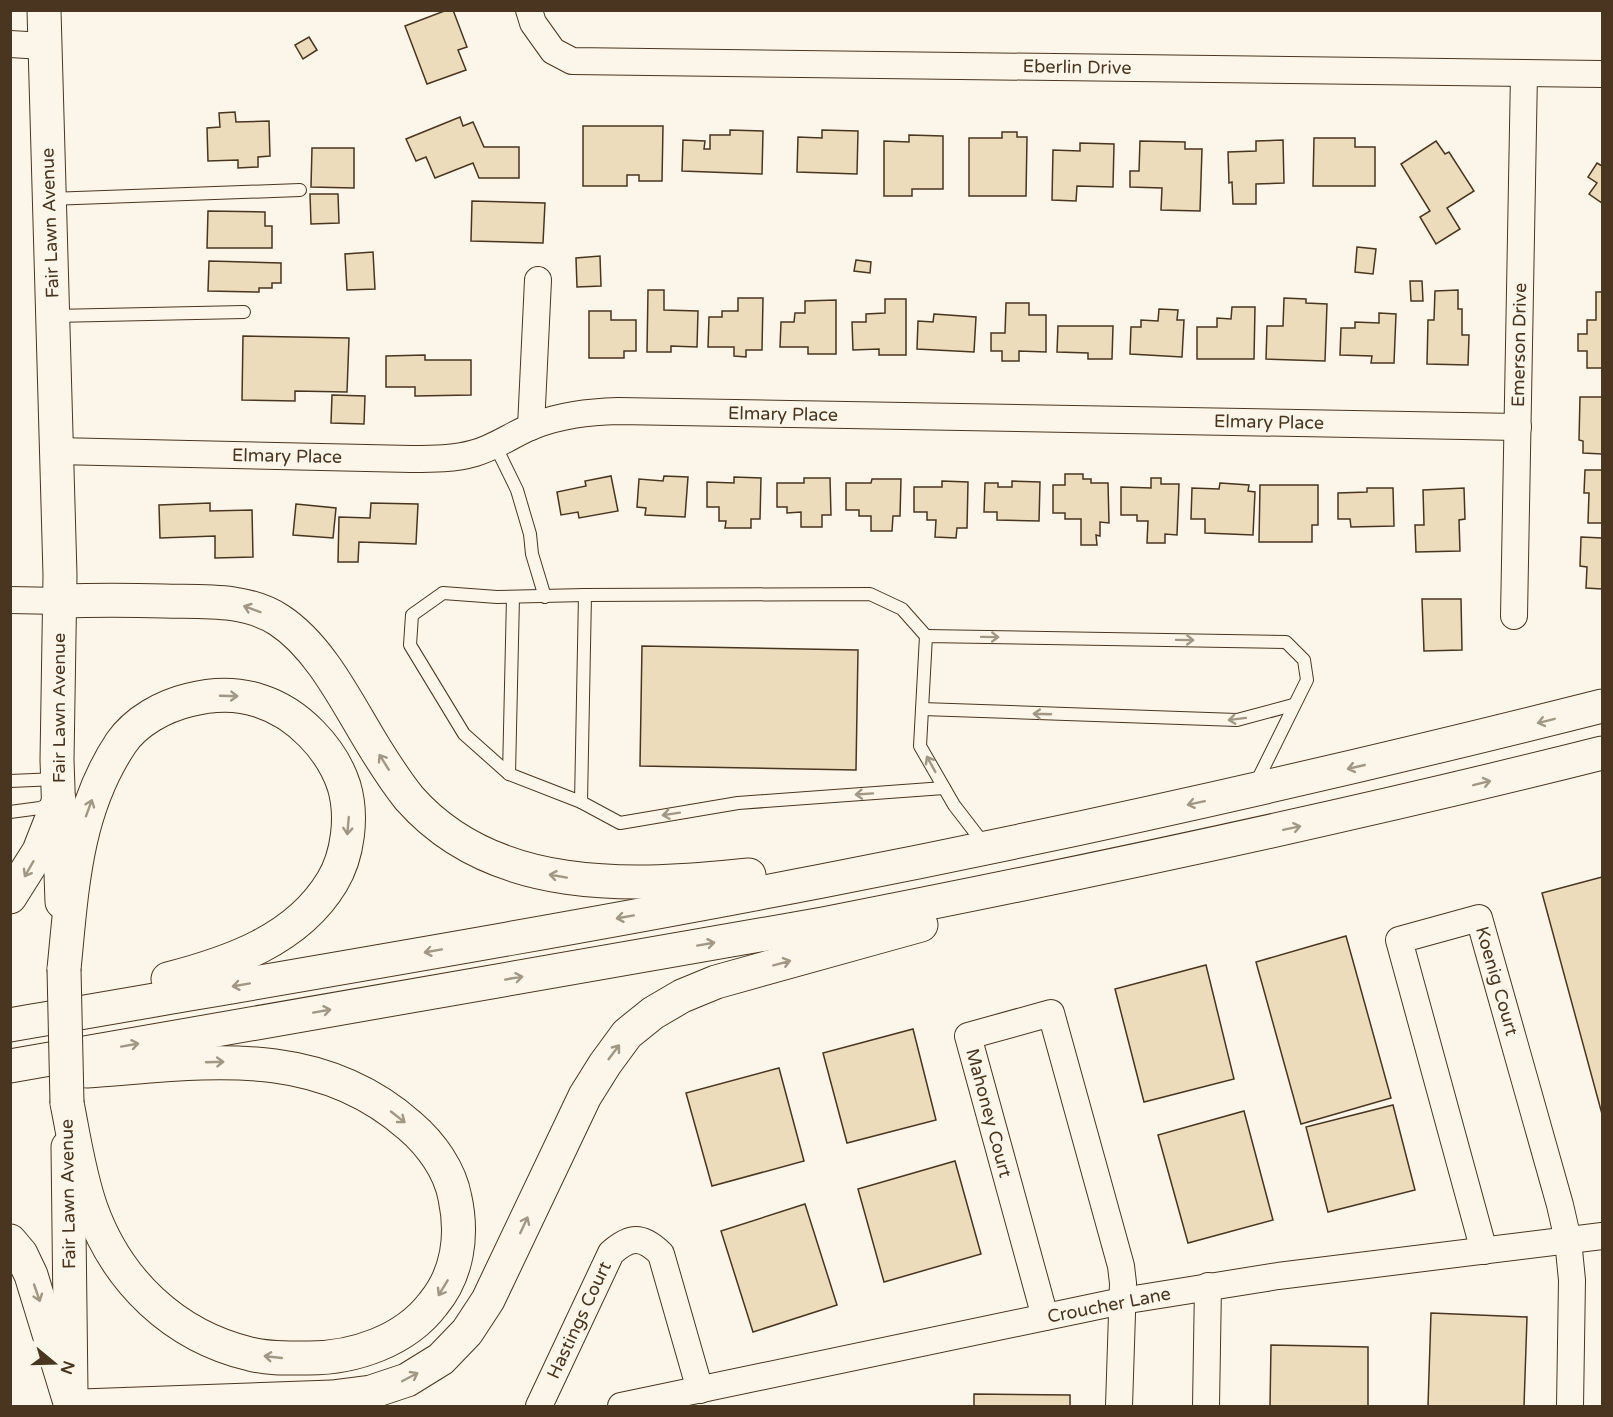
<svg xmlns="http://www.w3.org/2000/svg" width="1613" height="1417" font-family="'Varela Round',sans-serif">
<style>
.building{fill:#ecdcbc;stroke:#4a3520;stroke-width:1.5}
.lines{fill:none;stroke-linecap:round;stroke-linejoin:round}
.lane-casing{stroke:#4a3520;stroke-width:14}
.street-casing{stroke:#4a3520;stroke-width:28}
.secondary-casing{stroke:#4a3520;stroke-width:35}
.highway-casing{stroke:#4a3520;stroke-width:35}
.lane{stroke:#fbf6e9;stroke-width:12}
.street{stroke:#fbf6e9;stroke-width:26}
.secondary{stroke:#fbf6e9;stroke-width:33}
.highway{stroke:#fbf6e9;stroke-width:33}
.secondary-bridge-casing{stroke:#4a3520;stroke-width:35;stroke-linecap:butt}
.secondary-bridge{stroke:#fbf6e9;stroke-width:33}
.oneway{stroke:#a29684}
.labels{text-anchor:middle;stroke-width:4.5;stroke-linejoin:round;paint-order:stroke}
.street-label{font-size:18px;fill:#4a3520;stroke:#fbf6e9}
</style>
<rect width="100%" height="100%" fill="#fbf6e9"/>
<g class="building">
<polygon points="447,10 453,10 467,47 458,50 466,70 427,84 405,26"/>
<polygon points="309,37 317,50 303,59 295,45"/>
<polygon points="235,112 236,122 269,121 270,156 258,157 258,167 238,168 238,160 208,161 207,128 220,127 219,113"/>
<polygon points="460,117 463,126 473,122 484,147 519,147 519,178 479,178 473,163 435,178 426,157 416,161 406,139"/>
<polygon points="583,126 663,126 662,181 639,181 639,175 627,175 627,186 583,186"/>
<polygon points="730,130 763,131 762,174 682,171 683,140 705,141 704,149 710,149 710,135 730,135"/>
<polygon points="822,130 858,131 857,174 797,172 798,137 822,138"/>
<polygon points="1002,132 1017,132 1017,137 1027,137 1026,196 969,196 969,138 1002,138"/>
<polygon points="909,135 943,136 943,189 912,189 912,196 884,196 884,141 909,142"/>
<polygon points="1314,138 1355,138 1355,147 1375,147 1375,186 1313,186"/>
<polygon points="1283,140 1284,183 1256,184 1256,204 1233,204 1232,182 1229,183 1228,152 1256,151 1256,141"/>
<polygon points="1140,141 1185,142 1185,149 1202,149 1200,211 1161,210 1162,188 1130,187 1130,171 1139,171"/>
<polygon points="1436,141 1445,154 1449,152 1474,191 1447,208 1460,229 1436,244 1420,217 1430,211 1401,164"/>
<polygon points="1080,143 1114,144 1113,187 1077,186 1076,201 1052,200 1053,150 1080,151"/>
<polygon points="312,148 354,148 354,188 311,187"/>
<polygon points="1597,163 1602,166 1602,203 1589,194 1597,183 1588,177"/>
<polygon points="310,194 338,194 339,223 311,224"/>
<polygon points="472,201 545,203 543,243 471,241"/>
<polygon points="208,211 265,212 265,226 272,226 272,248 207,248"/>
<polygon points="1357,247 1376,249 1373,274 1355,272"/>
<polygon points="373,252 375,289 347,290 345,254"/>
<polygon points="600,256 601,286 577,287 576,258"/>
<polygon points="856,260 871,262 870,273 854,271"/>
<polygon points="209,261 281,263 281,283 272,283 272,288 259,288 259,292 208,291"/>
<polygon points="1410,281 1422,281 1423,301 1411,301"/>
<polygon points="648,290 664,290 664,310 698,311 697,347 671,346 671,352 647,352"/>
<polygon points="1458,290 1458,309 1462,309 1462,335 1469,335 1468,365 1427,364 1428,320 1434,320 1435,291"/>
<polygon points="1596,292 1602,292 1602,368 1587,368 1587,351 1578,351 1578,334 1587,334 1587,320 1596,320"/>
<polygon points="738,298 763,298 762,350 746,350 746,357 734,356 734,347 708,347 709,317 722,317 722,311 738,311"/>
<polygon points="1284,298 1306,299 1306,303 1327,304 1325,361 1266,359 1267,326 1283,326"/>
<polygon points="885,299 906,299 906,355 879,355 879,349 853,350 852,322 866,322 866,314 885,313"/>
<polygon points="836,300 836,354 808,354 808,347 780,347 781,322 794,322 795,313 805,313 805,301"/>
<polygon points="1006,303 1029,303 1029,315 1046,315 1046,352 1019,351 1019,361 1002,361 1002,351 991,351 991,333 1005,333"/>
<polygon points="1232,307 1255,307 1254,359 1197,359 1197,327 1217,327 1217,318 1231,319"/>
<polygon points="1159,309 1178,310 1177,320 1184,320 1182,357 1130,354 1131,327 1141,327 1141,320 1158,321"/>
<polygon points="589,311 611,311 611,320 636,320 636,351 624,351 624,358 589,358"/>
<polygon points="1379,313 1396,314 1394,363 1371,363 1372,356 1340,355 1341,328 1355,328 1355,322 1379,323"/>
<polygon points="934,314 976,317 974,352 917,349 918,321 933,322"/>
<polygon points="1058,326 1113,326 1112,359 1088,359 1088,353 1057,352"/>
<polygon points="243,336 349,338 347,392 295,391 295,401 242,400"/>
<polygon points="425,355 425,360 471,360 471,395 415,396 415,387 386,387 386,356"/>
<polygon points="332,395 365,396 364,424 331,423"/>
<polygon points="1580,397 1602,397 1602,454 1583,453 1583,441 1579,440"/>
<polygon points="1585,470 1602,470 1602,523 1588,523 1589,493 1584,493"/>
<polygon points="1065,474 1083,474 1083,479 1091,479 1091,483 1108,483 1109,523 1100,522 1100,536 1096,535 1097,545 1081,545 1081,519 1065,519 1065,513 1053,513 1053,485 1065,485"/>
<polygon points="611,476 618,511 579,518 578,512 561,515 557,492 586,486 585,481"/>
<polygon points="664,476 688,477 685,517 645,515 646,508 637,507 639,479 663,481"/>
<polygon points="734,477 761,478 760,519 751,519 751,528 725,528 726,521 719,521 719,507 707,507 707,482 734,483"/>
<polygon points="804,478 830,478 831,515 822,515 822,527 801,527 801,512 787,513 787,507 777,507 777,483 804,483"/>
<polygon points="1151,478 1161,478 1161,484 1179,484 1177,535 1165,534 1165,543 1147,543 1148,521 1137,521 1137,515 1121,515 1121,487 1151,488"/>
<polygon points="872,479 901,479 900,516 893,516 892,531 871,531 871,516 859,516 859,510 846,510 846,483 871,483"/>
<polygon points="942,481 968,482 967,528 957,528 956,538 935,537 936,520 927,520 927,512 914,512 914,487 942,487"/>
<polygon points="1012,481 1040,482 1039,521 997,520 997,512 984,512 985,483 998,483 998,487 1012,487"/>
<polygon points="1220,483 1249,485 1248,491 1255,492 1253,535 1205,533 1205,519 1191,519 1192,488 1219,489"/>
<polygon points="1260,485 1318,485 1318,525 1312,525 1312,542 1259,542"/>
<polygon points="1367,488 1393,488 1394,526 1351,527 1350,519 1338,519 1338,493 1367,492"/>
<polygon points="1464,488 1465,519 1459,520 1460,551 1416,552 1415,525 1424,525 1423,490"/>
<polygon points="210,503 210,511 252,510 253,557 215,558 215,536 160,538 159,505"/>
<polygon points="371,503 418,504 416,544 359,542 358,562 338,562 339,517 370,518"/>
<polygon points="296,504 336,508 333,538 293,535"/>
<polygon points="1581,537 1602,538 1602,589 1586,588 1587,567 1580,566"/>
<polygon points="1422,599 1461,599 1462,650 1424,651"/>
<polygon points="642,646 858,650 856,770 640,766"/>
<polygon points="1602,877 1602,1114 1542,893"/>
<polygon points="1346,936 1391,1098 1301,1124 1256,962"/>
<polygon points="1206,965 1234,1079 1144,1102 1115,989"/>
<polygon points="913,1029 936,1120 847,1143 823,1053"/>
<polygon points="779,1068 804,1161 712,1186 686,1093"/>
<polygon points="1393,1105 1415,1190 1328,1212 1306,1127"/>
<polygon points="1244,1111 1273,1220 1188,1243 1158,1135"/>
<polygon points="955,1161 981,1254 884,1282 858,1189"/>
<polygon points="805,1204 837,1305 753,1332 721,1231"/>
<polygon points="1431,1313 1527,1317 1524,1406 1428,1406"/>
<polygon points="1271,1345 1368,1347 1368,1406 1270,1406"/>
<polygon points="974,1394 1070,1395 1070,1406 974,1406"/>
</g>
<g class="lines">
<g class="lane-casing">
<g id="lane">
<polyline points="49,199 300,190"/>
<polyline points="53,316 244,312"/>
<polyline points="495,445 517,490 530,534 532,554 545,597"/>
<polygon points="443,593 497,597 585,595 581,802 509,774 464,734 410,645 412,615"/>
<polyline points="585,595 870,594 902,609 926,636"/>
<polyline points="922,709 1237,720 1293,705"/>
<polyline points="509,774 513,597"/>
<polyline points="10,781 57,779"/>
<polyline points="581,802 620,823 738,803 944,788"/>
<polyline points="10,812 40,808 53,802"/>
<polyline points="984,844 954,805 920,746 926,636 1286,642 1304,660 1307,680 1255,785"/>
</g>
</g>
<g class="street-casing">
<g id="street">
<polyline points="529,10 533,23 553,51 572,61 1602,74"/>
<polyline points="10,44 44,46"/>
<polyline points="531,427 538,280"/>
<path d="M56 451 411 459C432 459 455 459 475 453 496 447 513 434 533 426 561 415 588 412 618 411L1518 427"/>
<polyline points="10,600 60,601"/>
<polyline points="1514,616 1524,73"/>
<polyline points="1484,1251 1399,940 1479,918 1560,1205 1568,1240 1572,1280 1570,1406"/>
<polyline points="1045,1317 968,1036 1051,1013 1121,1266 1123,1283 1119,1406"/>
<path d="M539 1406 611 1253C630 1236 642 1235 661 1254L700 1390"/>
<polyline points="621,1406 1122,1301 1278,1276 1602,1236"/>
<polyline points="1206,1406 1208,1286"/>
</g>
</g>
<g class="secondary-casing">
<g id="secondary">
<polyline points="44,10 60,575 57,760 62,902"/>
<polyline points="68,1147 71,1392"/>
</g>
</g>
<g class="highway-casing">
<g id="highway">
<path d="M60 601C95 600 129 600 164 601 202 602 245 598 279 620 322 648 349 707 376 750 386 766 397 783 409 798 494 895 633 887 749 875"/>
<polyline points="10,897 39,851 59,800"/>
<path d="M64 969C72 889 75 812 121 743 136 721 164 706 189 700 212 694 237 693 260 701 298 713 332 749 344 786 353 816 348 856 332 882 297 940 230 963 168 979"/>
<path d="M10 1025C281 978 553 933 822 881 1084 830 1344 771 1602 706"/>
<path d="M10 1066 823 924C1084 873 1344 818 1602 753"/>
<path d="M67 1103C74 1138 79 1174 91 1208 117 1281 174 1336 250 1354 269 1359 290 1358 309 1358 354 1358 405 1341 433 1304 458 1274 463 1235 455 1198 450 1170 431 1144 410 1126 315 1042 202 1063 87 1071"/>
<polyline points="10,1241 21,1254 31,1275 71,1406"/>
<polyline points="82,1406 332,1397 371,1392 407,1380 441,1359 467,1332 488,1300 585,1096 605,1064 627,1034 653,1013 682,996 716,982 921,925"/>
</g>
</g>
<use href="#lane" class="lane"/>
<use href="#street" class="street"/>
<use href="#secondary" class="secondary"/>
<use href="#highway" class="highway"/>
<g class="secondary-bridge-casing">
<polyline id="secondary-bridge" points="64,969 67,1103"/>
</g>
<use href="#secondary-bridge" class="secondary-bridge"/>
</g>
<defs><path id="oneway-shaft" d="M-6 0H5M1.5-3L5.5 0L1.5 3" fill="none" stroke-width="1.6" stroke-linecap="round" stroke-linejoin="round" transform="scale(1.5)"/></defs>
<g class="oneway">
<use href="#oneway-shaft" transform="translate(252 609) rotate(-160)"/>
<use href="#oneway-shaft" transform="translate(990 637) rotate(1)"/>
<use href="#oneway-shaft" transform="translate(1185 640) rotate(1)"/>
<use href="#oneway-shaft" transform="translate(229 696) rotate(2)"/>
<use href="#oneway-shaft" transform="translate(1042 714) rotate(-178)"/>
<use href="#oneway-shaft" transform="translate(1237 719) rotate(173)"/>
<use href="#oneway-shaft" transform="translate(1546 721) rotate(166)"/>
<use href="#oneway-shaft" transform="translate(384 762) rotate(-122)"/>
<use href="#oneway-shaft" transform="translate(931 764) rotate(-119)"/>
<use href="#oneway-shaft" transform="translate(1356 767) rotate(167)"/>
<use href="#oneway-shaft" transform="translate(1482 783) rotate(-14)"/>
<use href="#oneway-shaft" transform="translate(864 794) rotate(176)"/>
<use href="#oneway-shaft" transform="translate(1196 803) rotate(168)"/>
<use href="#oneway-shaft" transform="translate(89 808) rotate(-70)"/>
<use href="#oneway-shaft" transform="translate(671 814) rotate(171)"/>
<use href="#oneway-shaft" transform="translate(348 826) rotate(95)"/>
<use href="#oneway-shaft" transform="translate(1292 828) rotate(-12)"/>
<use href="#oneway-shaft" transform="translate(29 869) rotate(120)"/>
<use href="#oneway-shaft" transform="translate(558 876) rotate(-170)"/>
<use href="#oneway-shaft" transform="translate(625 917) rotate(170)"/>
<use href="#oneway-shaft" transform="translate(706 944) rotate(-10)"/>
<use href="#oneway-shaft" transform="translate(433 951) rotate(170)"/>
<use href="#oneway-shaft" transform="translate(782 963) rotate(-15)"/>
<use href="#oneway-shaft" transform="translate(514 978) rotate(-10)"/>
<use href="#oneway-shaft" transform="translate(241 985) rotate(170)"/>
<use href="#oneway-shaft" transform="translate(322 1011) rotate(-10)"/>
<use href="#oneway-shaft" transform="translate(130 1045) rotate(-10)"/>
<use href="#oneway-shaft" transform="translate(614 1052) rotate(-53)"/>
<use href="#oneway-shaft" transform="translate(215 1062) rotate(-2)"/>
<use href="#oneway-shaft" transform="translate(398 1117) rotate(38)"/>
<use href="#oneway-shaft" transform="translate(524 1225) rotate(-65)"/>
<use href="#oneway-shaft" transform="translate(443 1288) rotate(121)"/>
<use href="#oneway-shaft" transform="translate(37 1293) rotate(71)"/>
<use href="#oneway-shaft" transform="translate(273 1357) rotate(-174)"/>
<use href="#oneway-shaft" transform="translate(410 1377) rotate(-28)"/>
</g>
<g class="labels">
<g class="street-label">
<text transform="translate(1077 67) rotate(1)" y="6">Eberlin Drive</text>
<text transform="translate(50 223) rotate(-92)" y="6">Fair Lawn Avenue</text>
<text transform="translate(1519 345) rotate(-89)" y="6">Emerson Drive</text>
<text transform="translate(783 414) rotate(1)" y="6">Elmary Place</text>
<text transform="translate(1269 422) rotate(1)" y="6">Elmary Place</text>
<text transform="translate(287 456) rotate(1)" y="6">Elmary Place</text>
<text transform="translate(59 708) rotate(-90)" y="6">Fair Lawn Avenue</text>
<text transform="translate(1497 981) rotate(74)" y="6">Koenig Court</text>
<text transform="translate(989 1113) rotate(75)" y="6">Mahoney Court</text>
<text transform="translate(68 1194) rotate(-91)" y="6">Fair Lawn Avenue</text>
<text transform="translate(1109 1305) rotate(-11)" y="6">Croucher Lane</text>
<text transform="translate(579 1320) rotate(-65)" y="6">Hastings Court</text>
</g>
</g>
<rect width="1613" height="1417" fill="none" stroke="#4a3520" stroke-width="24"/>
<g transform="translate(54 1363) rotate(109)" stroke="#fbf6e9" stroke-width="4.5" paint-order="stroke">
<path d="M0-4.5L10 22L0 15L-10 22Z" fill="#4a3520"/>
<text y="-9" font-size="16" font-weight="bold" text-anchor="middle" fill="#4a3520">N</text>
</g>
</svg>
